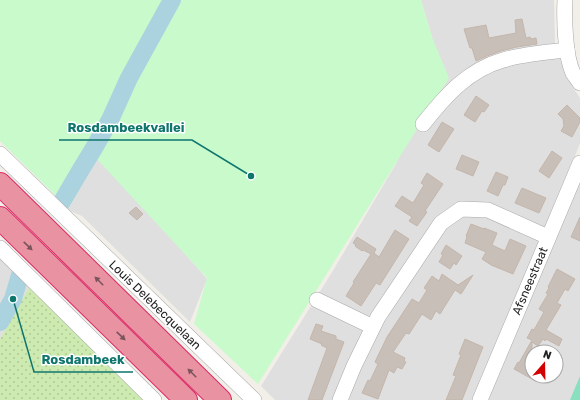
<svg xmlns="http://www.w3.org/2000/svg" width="580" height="400" font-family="Rubik,sans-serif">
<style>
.residential{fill:#e0dfdf;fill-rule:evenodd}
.grass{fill:url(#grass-dots)}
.park{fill:#c8facc}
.pitch{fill:#88e0be}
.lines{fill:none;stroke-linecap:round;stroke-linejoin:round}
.river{stroke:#aad3df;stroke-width:18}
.building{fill:#c7bfb8;stroke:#c4b6ab}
.minor-casing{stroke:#a9a9a9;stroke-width:16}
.highway-casing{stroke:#dc2a67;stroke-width:24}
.minor{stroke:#fff;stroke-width:15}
.highway{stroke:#e892a2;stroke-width:22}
.oneway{fill:#7b545c}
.labels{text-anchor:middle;stroke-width:3;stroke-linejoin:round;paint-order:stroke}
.street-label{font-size:12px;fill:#222;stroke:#fff}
.leader{fill:none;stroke:#0f766e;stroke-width:1.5}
.callout-dot{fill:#0f766e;stroke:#fff;stroke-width:1.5}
.callout-label{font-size:13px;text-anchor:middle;font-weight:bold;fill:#0f766e;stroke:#fff;stroke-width:3;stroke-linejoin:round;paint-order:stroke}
</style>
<defs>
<pattern id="grass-dots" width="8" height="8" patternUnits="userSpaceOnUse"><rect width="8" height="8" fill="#cdebb0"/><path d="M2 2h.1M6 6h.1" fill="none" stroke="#b0c997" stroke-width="1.8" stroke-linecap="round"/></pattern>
</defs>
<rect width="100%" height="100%" fill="#f2efe9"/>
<g class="residential">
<path d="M421 0H554L555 45 568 80 580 98V143L575 156 580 160V400H275L261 386 334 269 397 162 432 37ZM532 352H556V376H532Z"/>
<polygon points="96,157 172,239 207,279 190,322 82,216 68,210"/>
<polygon points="0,257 30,286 0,339"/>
</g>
<polygon class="grass" points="30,286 146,400 0,400 0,339"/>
<polygon class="park" points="0,0 421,0 432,37 449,78 258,384 194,324 207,278 96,158 71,205 55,195 0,141"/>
<polygon class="pitch" points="580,376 580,400 570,400"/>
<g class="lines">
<g class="river">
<polyline points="60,205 80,171 94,148 110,120 129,78 172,0"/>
<polyline points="0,322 13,299 20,275"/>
</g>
</g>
<g class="building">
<polygon points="522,19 526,38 530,37 531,39 536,38 537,44 517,47 501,51 487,56 476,61 472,48 470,48 464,29 486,25 489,38 516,33 515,20"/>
<polygon points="476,96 489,105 484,112 482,111 475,122 464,115"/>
<polygon points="567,105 580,118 580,122 572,137 561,131 564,126 563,119 558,114"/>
<polygon points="442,122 454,129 439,152 428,145"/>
<polygon points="552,151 562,158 549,178 539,171"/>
<polygon points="462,155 479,162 473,176 456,169"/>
<polygon points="496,172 508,177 505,185 503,185 498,196 487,191"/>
<polygon points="427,173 443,184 425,211 427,212 417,226 409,221 412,217 395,206 402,196 413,203 424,185 421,183"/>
<polygon points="522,188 546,198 539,213 515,203"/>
<polygon points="136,207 143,214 137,220 129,213"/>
<polygon points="580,217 580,241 571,237"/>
<polygon points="471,224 484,229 484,228 497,233 492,245 505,251 510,239 526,246 513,274 491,265 482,259 486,252 465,243 467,237 466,236"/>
<polygon points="395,230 409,239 380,285 376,283 361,306 346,296 354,283 353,282 371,254 363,250 362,251 355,246 356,245 353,243 357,237 376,249 374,253 379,257"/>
<polygon points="446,245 462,256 456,265 454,263 450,269 439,262 443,255 441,254"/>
<polygon points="557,269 575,279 568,291 565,289 557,303 561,305 546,330 562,339 559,346 546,339 545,341 543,339 538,346 532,342 532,376 537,376 534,380 514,369 518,362 519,363 532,340 527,338 532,329 534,330 544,312 539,309 548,294 546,293 549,288 548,287"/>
<polygon points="442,274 458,285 473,275 461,294 455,290 440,314 436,311 431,320 422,314 409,334 406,333 393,352 405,358 404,361 406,362 402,369 397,367 394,373 389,370 378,399 362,393 368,380 370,381 378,364 375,362 387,337 412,299 419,303 427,290 424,288 432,276 439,281"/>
<polygon points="316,324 323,326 321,331 336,336 336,339 344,342 322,400 308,400 327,348 321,345 322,344 310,339"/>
<polygon points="465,339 483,347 462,400 446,400 456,376 453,375 461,355 459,354"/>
</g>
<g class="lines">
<g class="minor-casing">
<g id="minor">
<path d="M565 0C564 19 565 56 573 73 575 76 578 80 580 83"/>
<path d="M423 124C445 96 468 70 503 60 524 54 546 52 567 50"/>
<polyline points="0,154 254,400"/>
<polyline points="0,248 154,400"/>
<polyline points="317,300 373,327"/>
<polyline points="340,400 354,366 378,317 441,223 461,209 488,210 548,237"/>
<polyline points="480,400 580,163"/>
</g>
</g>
<g class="highway-casing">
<g id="highway">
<polyline points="0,184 220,400"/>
<polyline points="0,218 186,400"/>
</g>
</g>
<use href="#minor" class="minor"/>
<use href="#highway" class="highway"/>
</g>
<defs><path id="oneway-solid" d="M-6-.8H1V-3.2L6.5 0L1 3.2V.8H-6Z"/></defs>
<g class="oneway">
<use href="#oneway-solid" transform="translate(28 246) rotate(44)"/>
<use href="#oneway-solid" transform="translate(99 281) rotate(-135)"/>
<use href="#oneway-solid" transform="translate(121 336) rotate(44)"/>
<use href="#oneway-solid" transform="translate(192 373) rotate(-135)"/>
</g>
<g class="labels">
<g class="street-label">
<text transform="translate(530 281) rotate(-67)" y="4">Afsneestraat</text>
<text transform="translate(155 305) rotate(44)" y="4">Louis Delebecquelaan</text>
</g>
</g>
<path class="leader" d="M251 176L192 140H59M13 299L34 372H133"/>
<g class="callout-dot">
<circle cx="251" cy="176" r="4"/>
<circle cx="13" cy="299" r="4"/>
</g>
<g class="callout-label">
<text x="126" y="132">Rosdambeekvallei</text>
<text x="83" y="364">Rosdambeek</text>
</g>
<g transform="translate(544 364) rotate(20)"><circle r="19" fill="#ffffff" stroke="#a7a7a7"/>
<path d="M0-3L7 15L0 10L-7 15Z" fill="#d40000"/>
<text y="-6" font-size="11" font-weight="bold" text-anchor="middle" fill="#222222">N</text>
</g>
</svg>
